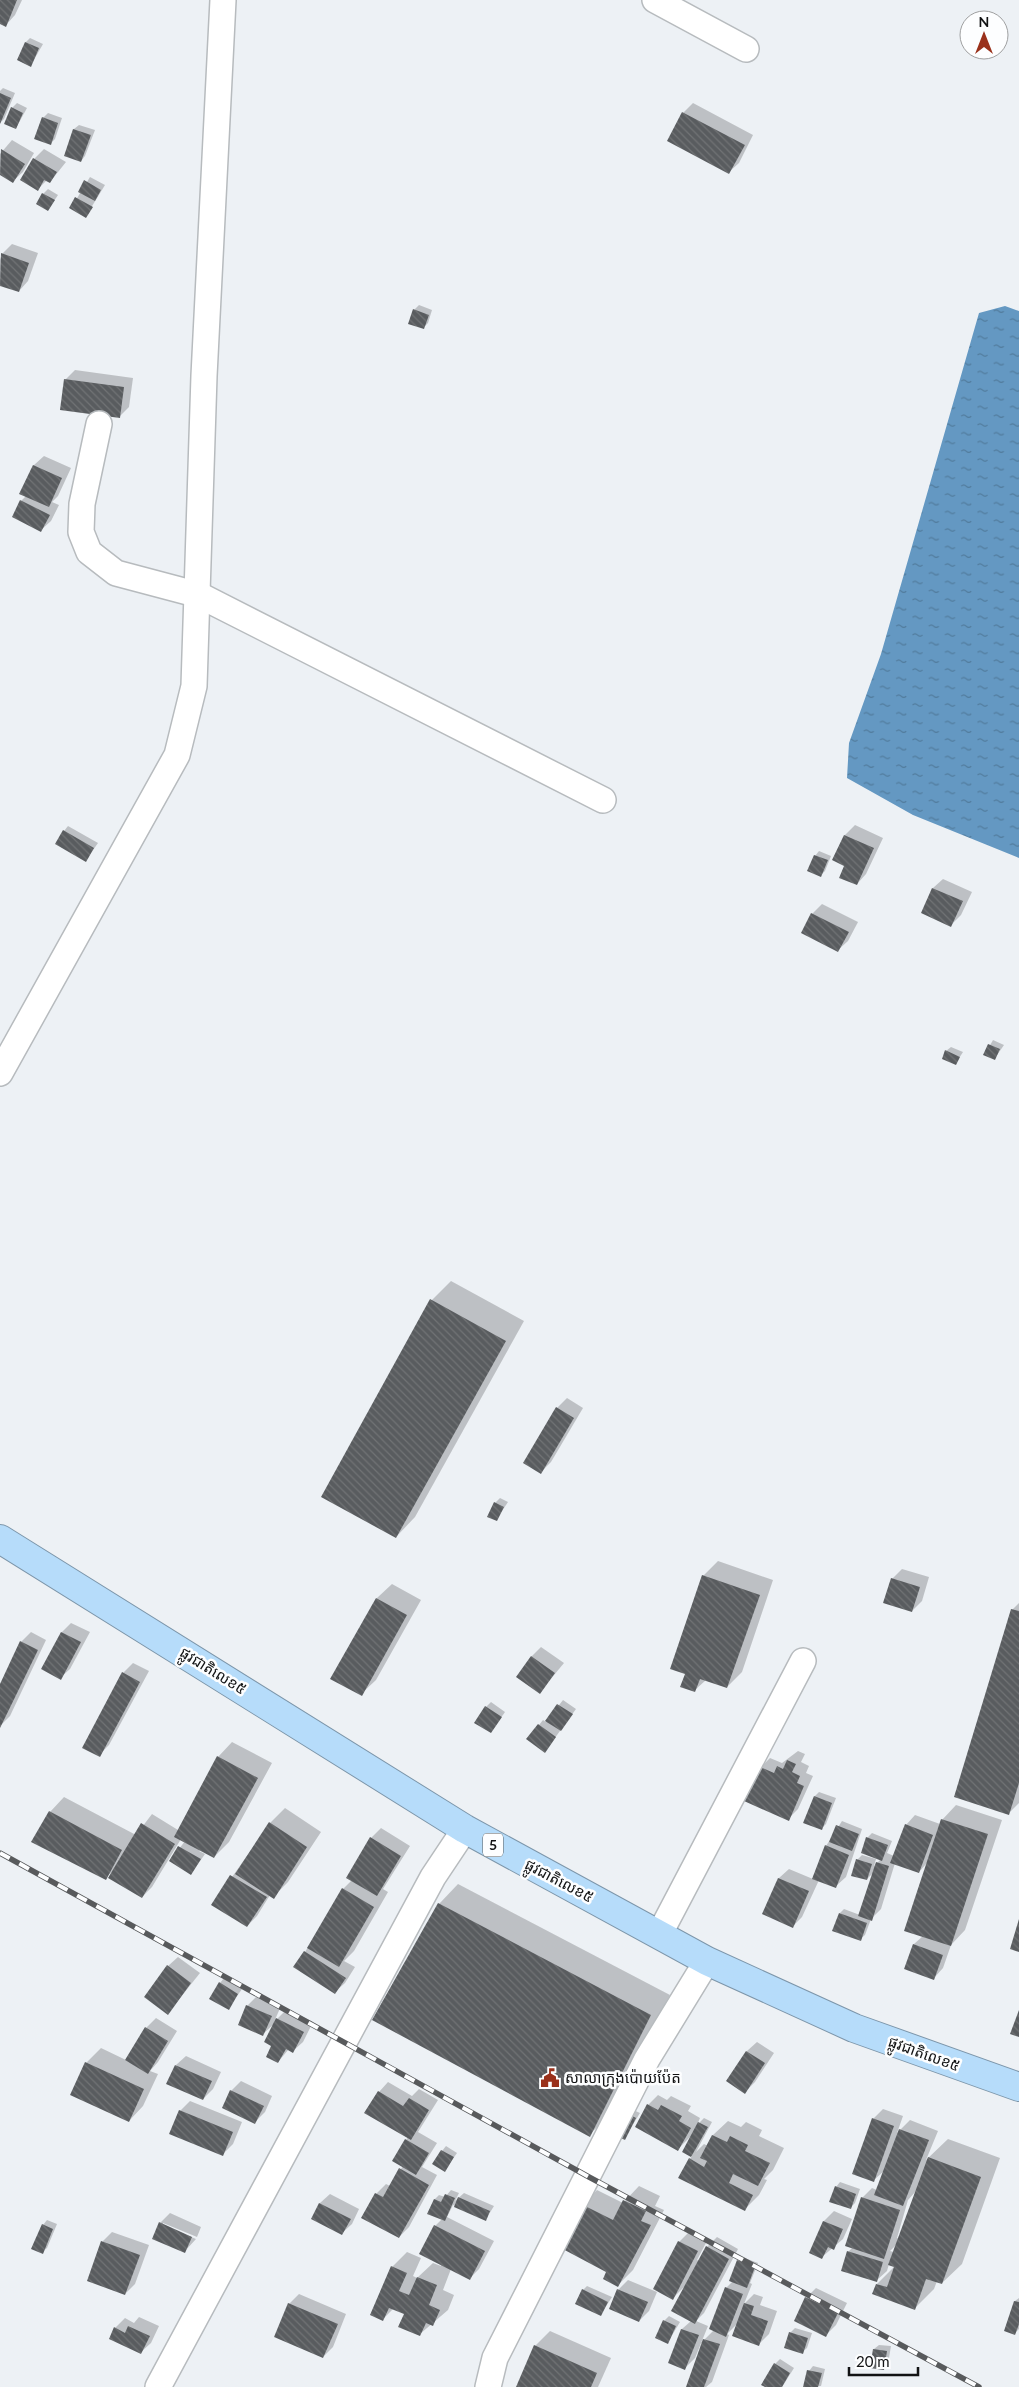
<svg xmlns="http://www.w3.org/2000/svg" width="1019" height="2387" font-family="Lato,'Noto Sans Khmer',sans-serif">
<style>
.water{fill:url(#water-ripples)}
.shadow{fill:#0003;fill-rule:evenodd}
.building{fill:url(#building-back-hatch)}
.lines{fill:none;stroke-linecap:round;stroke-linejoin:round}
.minor-casing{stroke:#b7bbbe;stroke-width:28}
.highway-casing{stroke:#7d96aa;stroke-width:30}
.minor{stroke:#fff;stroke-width:25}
.highway{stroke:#b6dcfa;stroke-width:28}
.rail-casing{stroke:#585a5c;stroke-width:5.5}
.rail{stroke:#fdfeff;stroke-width:4;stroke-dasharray:11;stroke-linecap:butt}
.labels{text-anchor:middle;stroke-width:5;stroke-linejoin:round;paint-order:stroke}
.shield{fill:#fdfeff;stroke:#585a5a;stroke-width:1}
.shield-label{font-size:14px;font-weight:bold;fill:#121314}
.street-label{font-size:15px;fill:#121314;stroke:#fdfeff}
.poi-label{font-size:15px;fill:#121314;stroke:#fdfeff;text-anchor:start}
</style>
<defs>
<pattern id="water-ripples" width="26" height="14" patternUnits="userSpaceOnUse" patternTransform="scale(1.25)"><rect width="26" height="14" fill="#6498c2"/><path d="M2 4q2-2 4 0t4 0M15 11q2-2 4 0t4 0" fill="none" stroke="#517b9c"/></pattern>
<pattern id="building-back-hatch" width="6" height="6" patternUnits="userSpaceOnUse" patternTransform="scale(1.25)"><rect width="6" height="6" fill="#595c5f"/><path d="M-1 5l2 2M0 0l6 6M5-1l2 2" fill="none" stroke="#717375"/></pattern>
</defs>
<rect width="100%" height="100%" fill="#edf1f5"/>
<polygon class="water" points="1005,306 1019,311 1019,858 913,815 847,778 849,743 881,654 979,313"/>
<g class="shadow">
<polygon points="0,0 22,0 15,15 6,25 0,23"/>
<polygon points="30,38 43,44 31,65 18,59 26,42"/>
<polygon points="3,88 15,93 4,119 0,123 0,91"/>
<polygon points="17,103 27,108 16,128 12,108"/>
<polygon points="693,103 753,135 739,163 729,172 683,113"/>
<polygon points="48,113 62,118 55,139 51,143 43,118"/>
<polygon points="79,125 95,130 85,156 81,161 65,155 74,129"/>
<polygon points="12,140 34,153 23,172 13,181 0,173 0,154"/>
<polygon points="44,149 66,162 50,182 47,180 38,189 34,159"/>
<polygon points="90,177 105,185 86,216 71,208"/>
<polygon points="48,189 58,195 48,210 43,194"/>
<polygon points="12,244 38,253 28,281 19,291 0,284 0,260 2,254"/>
<polygon points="419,305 432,310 428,323 423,328 414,310"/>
<polygon points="75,370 133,378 129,407 119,417 65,380"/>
<polygon points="44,456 71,468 58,496 52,502 59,505 51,521 41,530 21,501 26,496 34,465"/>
<polygon points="855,825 883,838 866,874 857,884 846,865 834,860 845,835"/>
<polygon points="68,826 98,843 86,860 64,831"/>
<polygon points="819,851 831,856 825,871 821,875 815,856"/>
<polygon points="943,879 972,892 961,915 951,925 923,912 933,888"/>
<polygon points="822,904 858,922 848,941 838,950 803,932 812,914"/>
<polygon points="993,1040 1004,1045 995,1058 985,1054"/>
<polygon points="951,1047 963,1052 956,1063 946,1051"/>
<polygon points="451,1281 524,1321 415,1517 396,1537 432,1300"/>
<polygon points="567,1398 583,1408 551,1462 541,1472 557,1408"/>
<polygon points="500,1498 508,1502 496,1520 495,1503"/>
<polygon points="718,1561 773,1580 742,1672 727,1687 706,1680 695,1690 686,1673 703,1576"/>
<polygon points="902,1569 929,1577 922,1601 912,1611 892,1579"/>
<polygon points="392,1584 421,1600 376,1680 361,1694 332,1678 377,1598"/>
<polygon points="1019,1603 1019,1803 1009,1813 1012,1610"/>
<polygon points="71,1623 90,1632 70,1669 60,1678 62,1632"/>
<polygon points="31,1632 46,1640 10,1716 0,1726 0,1687 21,1642"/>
<polygon points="541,1647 564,1663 540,1692 531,1657"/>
<polygon points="133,1663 149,1671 109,1745 99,1755 123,1673"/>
<polygon points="563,1700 576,1709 549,1746 539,1725 543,1720 546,1722"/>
<polygon points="491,1702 505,1712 491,1732 486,1707"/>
<polygon points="232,1742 272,1763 229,1842 214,1857 201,1849 199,1851 205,1854 191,1874 170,1861 185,1841 181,1839 152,1887 142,1897 113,1871 105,1878 50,1812 64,1797 136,1835 152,1814 178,1830 218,1757"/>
<polygon points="798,1751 805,1754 801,1762 809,1766 806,1773 813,1776 798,1809 788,1819 761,1767 770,1758 782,1763"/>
<polygon points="819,1792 836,1798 826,1824 821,1829 805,1823 815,1796"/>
<polygon points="956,1805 1002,1820 965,1930 951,1945 943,1968 934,1978 914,1944 923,1936 927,1863 919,1872 895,1863 881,1909 871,1919 865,1935 860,1939 840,1913 844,1909 860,1915 874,1872 867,1879 857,1860 862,1855 876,1859 874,1866 881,1859 867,1838 872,1833 892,1841 887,1853 894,1856 906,1825 915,1815 940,1824 942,1820"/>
<polygon points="285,1808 321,1832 288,1882 273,1897 270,1895 257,1916 247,1926 213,1904 270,1823"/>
<polygon points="842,1821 862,1829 846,1877 836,1886 819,1880 802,1917 793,1926 763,1914 779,1878 789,1869 813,1879 826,1846"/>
<polygon points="381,1828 410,1846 383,1889 388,1892 354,1951 344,1961 355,1967 345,1983 335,1992 305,1952 343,1889 352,1880 371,1838"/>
<polygon points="458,1884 670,1995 609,2116 589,2135 439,1904"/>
<polygon points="178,1957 200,1973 168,2013 168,1966"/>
<polygon points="224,1978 242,1989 228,2009 220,1983"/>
<polygon points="257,1996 281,2006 274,2022 287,2009 313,2022 303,2042 293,2051 289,2049 278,2062 273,2046 275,2023 263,2034 247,2006"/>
<polygon points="156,2018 177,2031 158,2062 150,2071 158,2074 143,2106 129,2121 86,2063 101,2048 126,2060 146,2028"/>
<polygon points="757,2042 774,2053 755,2082 745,2092 728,2081 747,2051"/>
<polygon points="186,2056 221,2072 213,2089 203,2099 176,2065"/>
<polygon points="241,2081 272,2096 265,2112 255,2122 223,2107 231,2091"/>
<polygon points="388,2082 412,2096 419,2089 438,2100 418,2132 437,2143 422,2167 437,2175 409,2227 399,2237 376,2194 386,2184 390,2186 403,2166 406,2140 408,2137 379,2092"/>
<polygon points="658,2095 667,2100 671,2096 691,2106 688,2111 700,2118 697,2125 704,2118 712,2122 696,2152 704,2144 708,2146 713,2135 728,2121 741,2127 746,2122 762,2130 759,2136 784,2148 773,2170 764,2179 767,2180 759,2195 744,2210 690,2159 692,2156 684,2152 690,2137 678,2149 648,2105"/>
<polygon points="190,2101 242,2122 233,2144 223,2154 180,2111"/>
<polygon points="629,2108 640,2113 624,2139"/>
<path d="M883 2109 903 2116 897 2133 910 2120 938 2131 926 2160 948 2139 1000 2158 962 2264 942 2283 937 2281 934 2289 915 2308 877 2284 895 2266 889 2264 887 2271 877 2280 848 2252 853 2247 862 2198 872 2188 877 2190 885 2170 874 2180 873 2119ZM916 2191 899 2239 897 2238 908 2200ZM897 2244 894 2252 890 2251Z"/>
<polygon points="446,2146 457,2153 445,2170 442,2151"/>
<polygon points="840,2182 860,2189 855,2203 850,2208 836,2187"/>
<polygon points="639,2186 660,2196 655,2206 664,2210 633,2270 618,2285 608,2271 582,2205 597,2190 623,2203"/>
<polygon points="451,2190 459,2193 455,2201 464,2193 494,2206 486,2219 453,2205 447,2217 494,2241 479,2269 469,2279 451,2269 443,2290 454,2295 448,2310 420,2334 405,2313 394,2308 383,2319 392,2267 407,2252 421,2258 413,2276 417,2278 433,2263 441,2266 435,2226 442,2219 429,2213 435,2199 439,2195 445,2197"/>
<polygon points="330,2194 359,2209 352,2224 342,2233 312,2218 320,2203"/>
<polygon points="834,2211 852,2219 843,2239 822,2257 811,2253 824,2221"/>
<polygon points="170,2213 201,2227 197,2237 163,2223 163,2225 196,2239 185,2251 160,2223"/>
<polygon points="47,2220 57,2224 47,2248 42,2252 43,2225"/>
<polygon points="112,2232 149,2245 135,2284 125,2294 88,2280 103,2241"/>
<polygon points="689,2232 707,2241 697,2260 699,2261 707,2247 717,2237 738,2249 704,2313 696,2321 708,2326 695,2358 685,2368 669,2362 682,2329 691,2321 686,2285 673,2298 679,2242"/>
<polygon points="742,2257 758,2263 750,2283 752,2284 744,2304 754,2294 763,2297 760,2305 777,2311 769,2334 759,2344 738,2323 727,2334 729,2335 712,2382 706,2387 690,2387 703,2343 701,2343 714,2330 726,2288 733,2281 738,2261"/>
<polygon points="628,2280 657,2292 649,2311 639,2321 618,2290"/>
<polygon points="587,2286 612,2297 601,2314 583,2290"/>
<polygon points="816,2288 847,2303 836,2325 826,2335 806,2298"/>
<polygon points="299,2294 346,2314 333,2347 323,2357 289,2304"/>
<polygon points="1019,2298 1019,2329 1015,2333 1015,2301"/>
<polygon points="669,2316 680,2322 668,2342 664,2321"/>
<polygon points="139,2317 159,2326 151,2343 141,2352 115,2328 125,2318 134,2323"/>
<polygon points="795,2328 812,2333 807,2348 802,2352 790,2333"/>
<polygon points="550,2331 611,2358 598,2387 518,2387 535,2346"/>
<polygon points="879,2345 891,2346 888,2364 883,2368 874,2349"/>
<polygon points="780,2359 794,2368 782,2387 768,2387 775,2364"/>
<polygon points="813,2366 825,2369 821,2386 805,2387 809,2371"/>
</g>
<g class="building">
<polygon points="0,0 17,0 6,27 0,24"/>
<polygon points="25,42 39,48 31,67 17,60"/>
<polygon points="0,93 11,98 0,124"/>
<polygon points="11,107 23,113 16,129 4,124"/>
<polygon points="682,112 745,145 729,174 667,141"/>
<polygon points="42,117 58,123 51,145 34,139"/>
<polygon points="73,129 91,135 81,162 64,156"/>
<polygon points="1,149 25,164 13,183 0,175"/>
<polygon points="33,158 57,172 50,183 44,180 38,191 20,180"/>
<polygon points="84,180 101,190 95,201 78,192"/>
<polygon points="42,193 55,200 48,211 36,204"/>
<polygon points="75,197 93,207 86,218 69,208"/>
<polygon points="1,253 29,263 19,292 0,286"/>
<polygon points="413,309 429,315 424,329 408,324"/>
<polygon points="64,379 124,387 120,418 60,410"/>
<polygon points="33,465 62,478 49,507 19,494"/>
<polygon points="20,500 50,515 41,532 12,517"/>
<polygon points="63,830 94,848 86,862 55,844"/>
<polygon points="844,835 874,848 857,885 839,878 844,866 832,860"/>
<polygon points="814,855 828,860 821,877 807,871"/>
<polygon points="932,888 963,901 951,927 921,913"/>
<polygon points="811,913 849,932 838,952 801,933"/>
<polygon points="988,1044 1000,1049 995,1060 983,1055"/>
<polygon points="945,1050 960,1057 956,1065 942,1059"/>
<polygon points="430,1299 506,1341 396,1538 321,1497"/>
<polygon points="556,1407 574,1418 541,1474 523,1463"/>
<polygon points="494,1502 504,1507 497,1521 487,1517"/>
<polygon points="702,1575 760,1595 727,1688 700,1679 695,1692 680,1687 685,1674 670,1669"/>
<polygon points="891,1578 920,1587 912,1612 883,1603"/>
<polygon points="376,1598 407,1615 362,1696 330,1679"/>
<polygon points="1011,1609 1019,1611 1019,1783 1009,1815 954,1797"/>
<polygon points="61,1632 81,1642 61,1680 41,1669"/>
<polygon points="20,1641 38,1650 0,1728 0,1684"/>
<polygon points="531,1656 555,1673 540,1694 516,1677"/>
<polygon points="122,1672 140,1682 100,1757 82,1748"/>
<polygon points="557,1704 573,1714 561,1731 545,1721"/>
<polygon points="485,1706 502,1717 491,1733 474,1723"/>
<polygon points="538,1724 556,1737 545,1753 526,1739"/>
<polygon points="217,1756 258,1778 214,1858 174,1837"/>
<polygon points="787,1760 796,1764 792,1772 800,1776 797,1783 804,1786 789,1821 744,1801 760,1767 774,1773 777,1766 783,1769"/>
<polygon points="814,1796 832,1803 822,1830 803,1823"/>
<polygon points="49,1811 122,1850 106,1880 31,1842"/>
<polygon points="941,1819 988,1834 951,1946 904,1931"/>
<polygon points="269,1822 307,1847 274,1899 235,1874"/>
<polygon points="141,1823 175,1844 142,1898 108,1878"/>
<polygon points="905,1824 933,1835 919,1873 890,1863"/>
<polygon points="836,1825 859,1834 852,1851 829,1842"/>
<polygon points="370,1837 401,1856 377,1896 346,1878"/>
<polygon points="866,1837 888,1845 882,1861 861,1853"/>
<polygon points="825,1845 849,1855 836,1888 812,1879"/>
<polygon points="178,1846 201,1859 191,1875 169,1861"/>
<polygon points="856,1859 872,1864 867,1880 851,1876"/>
<polygon points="876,1862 889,1866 872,1921 858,1916"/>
<polygon points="230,1875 267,1897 247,1927 211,1905"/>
<polygon points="778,1878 809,1891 793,1928 762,1914"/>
<polygon points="342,1888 374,1907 339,1967 307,1948"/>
<polygon points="438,1903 651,2015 590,2137 372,2020"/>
<polygon points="839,1913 867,1923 861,1941 832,1931"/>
<polygon points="1019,1919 1019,1952 1010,1949"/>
<polygon points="913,1944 943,1955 934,1980 904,1969"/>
<polygon points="304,1951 346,1978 335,1994 293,1967"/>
<polygon points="167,1965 191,1983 168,2015 144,1997"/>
<polygon points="219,1982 238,1994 229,2010 209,1999"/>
<polygon points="246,2005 272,2016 263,2036 238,2025"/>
<polygon points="1019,2010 1019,2037 1010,2034"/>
<polygon points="276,2018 304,2032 293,2053 286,2049 278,2063 266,2057 271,2046 264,2042"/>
<polygon points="145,2027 168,2041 148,2074 125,2060"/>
<polygon points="746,2051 765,2063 745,2094 726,2081"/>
<polygon points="85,2062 144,2089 129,2122 70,2095"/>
<polygon points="175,2065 212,2081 203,2100 166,2084"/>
<polygon points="230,2090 264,2106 255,2124 222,2108"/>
<polygon points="378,2091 403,2106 409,2098 429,2110 411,2140 364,2113"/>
<polygon points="647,2104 658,2110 661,2105 682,2116 679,2121 691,2128 678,2151 635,2127"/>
<polygon points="179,2110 233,2132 223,2156 169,2134"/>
<polygon points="623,2111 636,2118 625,2140 612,2134"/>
<polygon points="872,2118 894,2126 874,2182 852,2174"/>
<polygon points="698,2122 708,2127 691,2157 682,2152"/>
<polygon points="899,2129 929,2140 903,2206 874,2195"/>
<polygon points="712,2135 727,2142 730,2136 748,2145 745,2151 770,2163 758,2186 733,2174 729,2183 753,2195 745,2211 678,2178 689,2158 704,2167 707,2161 700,2158"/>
<polygon points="405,2139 429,2153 416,2175 392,2161"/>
<polygon points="441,2150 454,2157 445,2172 432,2164"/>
<polygon points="928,2157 981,2177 942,2284 926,2279 915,2310 872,2294 876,2284 887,2287 894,2267 888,2265"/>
<polygon points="399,2168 429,2185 399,2238 361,2218 375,2193 383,2197"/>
<polygon points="835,2186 856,2194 851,2209 829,2202"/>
<polygon points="445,2194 455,2198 445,2221 427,2214 434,2199 441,2202"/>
<polygon points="458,2197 490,2211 486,2221 454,2207"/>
<polygon points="861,2197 900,2210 884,2259 845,2246"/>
<polygon points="623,2200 646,2211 641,2221 651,2225 618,2287 603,2279 606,2272 559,2247 581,2204 613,2220"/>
<polygon points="319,2203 351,2219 342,2235 311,2219"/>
<polygon points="823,2221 843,2229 834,2250 828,2247 822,2259 809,2253"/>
<polygon points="159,2222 192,2237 185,2253 152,2239"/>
<polygon points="42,2224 53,2229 43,2254 31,2249"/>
<polygon points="434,2225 485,2251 470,2280 419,2254"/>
<polygon points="101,2241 140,2255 125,2295 87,2281"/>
<polygon points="678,2241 698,2251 673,2300 653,2289"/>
<polygon points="706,2246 729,2259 695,2324 671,2311"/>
<polygon points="847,2251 883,2262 877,2282 841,2271"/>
<polygon points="737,2260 755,2267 747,2288 729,2281"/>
<polygon points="391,2266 407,2273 399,2291 409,2295 417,2277 437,2285 429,2305 440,2310 433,2326 426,2323 420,2336 398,2327 404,2314 389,2308 383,2321 370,2315"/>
<polygon points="725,2287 743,2294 726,2337 709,2329"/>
<polygon points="582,2289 608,2302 601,2316 575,2304"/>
<polygon points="617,2289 648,2302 639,2322 609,2309"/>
<polygon points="805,2297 838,2313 826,2337 794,2321"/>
<polygon points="1014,2301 1019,2302 1019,2324 1015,2335 1004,2331"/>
<polygon points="288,2303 338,2324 323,2358 274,2337"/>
<polygon points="744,2303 754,2306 751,2315 768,2321 759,2346 732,2336"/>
<polygon points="663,2320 676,2326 668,2344 655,2338"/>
<polygon points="128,2326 150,2336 141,2354 109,2339 114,2327 125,2333"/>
<polygon points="681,2329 699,2335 685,2370 668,2363"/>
<polygon points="789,2332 808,2338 803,2354 784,2348"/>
<polygon points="703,2339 720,2344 704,2387 686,2387"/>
<polygon points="534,2345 597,2373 591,2387 516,2387"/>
<polygon points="873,2349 887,2351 884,2370 870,2368"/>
<polygon points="774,2363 790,2373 782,2387 765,2387 761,2385"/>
<polygon points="807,2370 822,2373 818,2387 803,2387"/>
</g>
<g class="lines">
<g class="minor-casing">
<g id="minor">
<polyline points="655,0 746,49"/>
<polyline points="99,424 82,504 81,532 89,552 116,573 199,595 603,800"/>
<polyline points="0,1073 177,755 194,686 204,376 223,0"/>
<polyline points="659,1935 803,1661"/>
<polyline points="158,2387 433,1877 465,1829"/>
<polyline points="488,2387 495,2358 647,2059 707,1961"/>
</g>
</g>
<g class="highway-casing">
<polyline id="highway" points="0,1539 465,1829 707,1961 854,2028 1019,2087"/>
</g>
<use href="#minor" class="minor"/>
<use href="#highway" class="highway"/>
<g class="rail-casing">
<polyline id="rail" points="0,1853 589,2177 979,2387"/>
</g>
<use href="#rail" class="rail"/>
</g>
<defs>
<g id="civic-bare" transform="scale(1.5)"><path d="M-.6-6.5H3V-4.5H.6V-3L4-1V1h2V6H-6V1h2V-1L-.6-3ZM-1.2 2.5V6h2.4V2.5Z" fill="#9a311b" stroke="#fdfeff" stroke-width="2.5" paint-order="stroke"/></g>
</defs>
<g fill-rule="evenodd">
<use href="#civic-bare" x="550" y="2078"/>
</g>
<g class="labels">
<rect class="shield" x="483" y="1833.5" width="20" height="23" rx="4"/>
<g class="shield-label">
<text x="493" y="1850">5</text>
</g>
<g class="street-label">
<text transform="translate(213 1671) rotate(32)" y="5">ផ្លូវជាតិលេខ៥</text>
<text transform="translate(559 1881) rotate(28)" y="5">ផ្លូវជាតិលេខ៥</text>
<text transform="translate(924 2054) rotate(20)" y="5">ផ្លូវជាតិលេខ៥</text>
</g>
<g class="poi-label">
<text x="565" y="2083">សាលាក្រុងប៉ោយប៉ែត</text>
</g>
</g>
<g transform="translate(984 35)"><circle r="24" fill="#fdfeff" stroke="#9fa0a1"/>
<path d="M0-4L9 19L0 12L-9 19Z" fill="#9a311b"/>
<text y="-8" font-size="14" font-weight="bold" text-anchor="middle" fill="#121314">N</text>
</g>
<path d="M849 2367v8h69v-8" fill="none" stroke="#121314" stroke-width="2.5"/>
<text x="856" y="2367" font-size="15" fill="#121314" stroke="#fdfeff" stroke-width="4" paint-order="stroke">20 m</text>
</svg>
